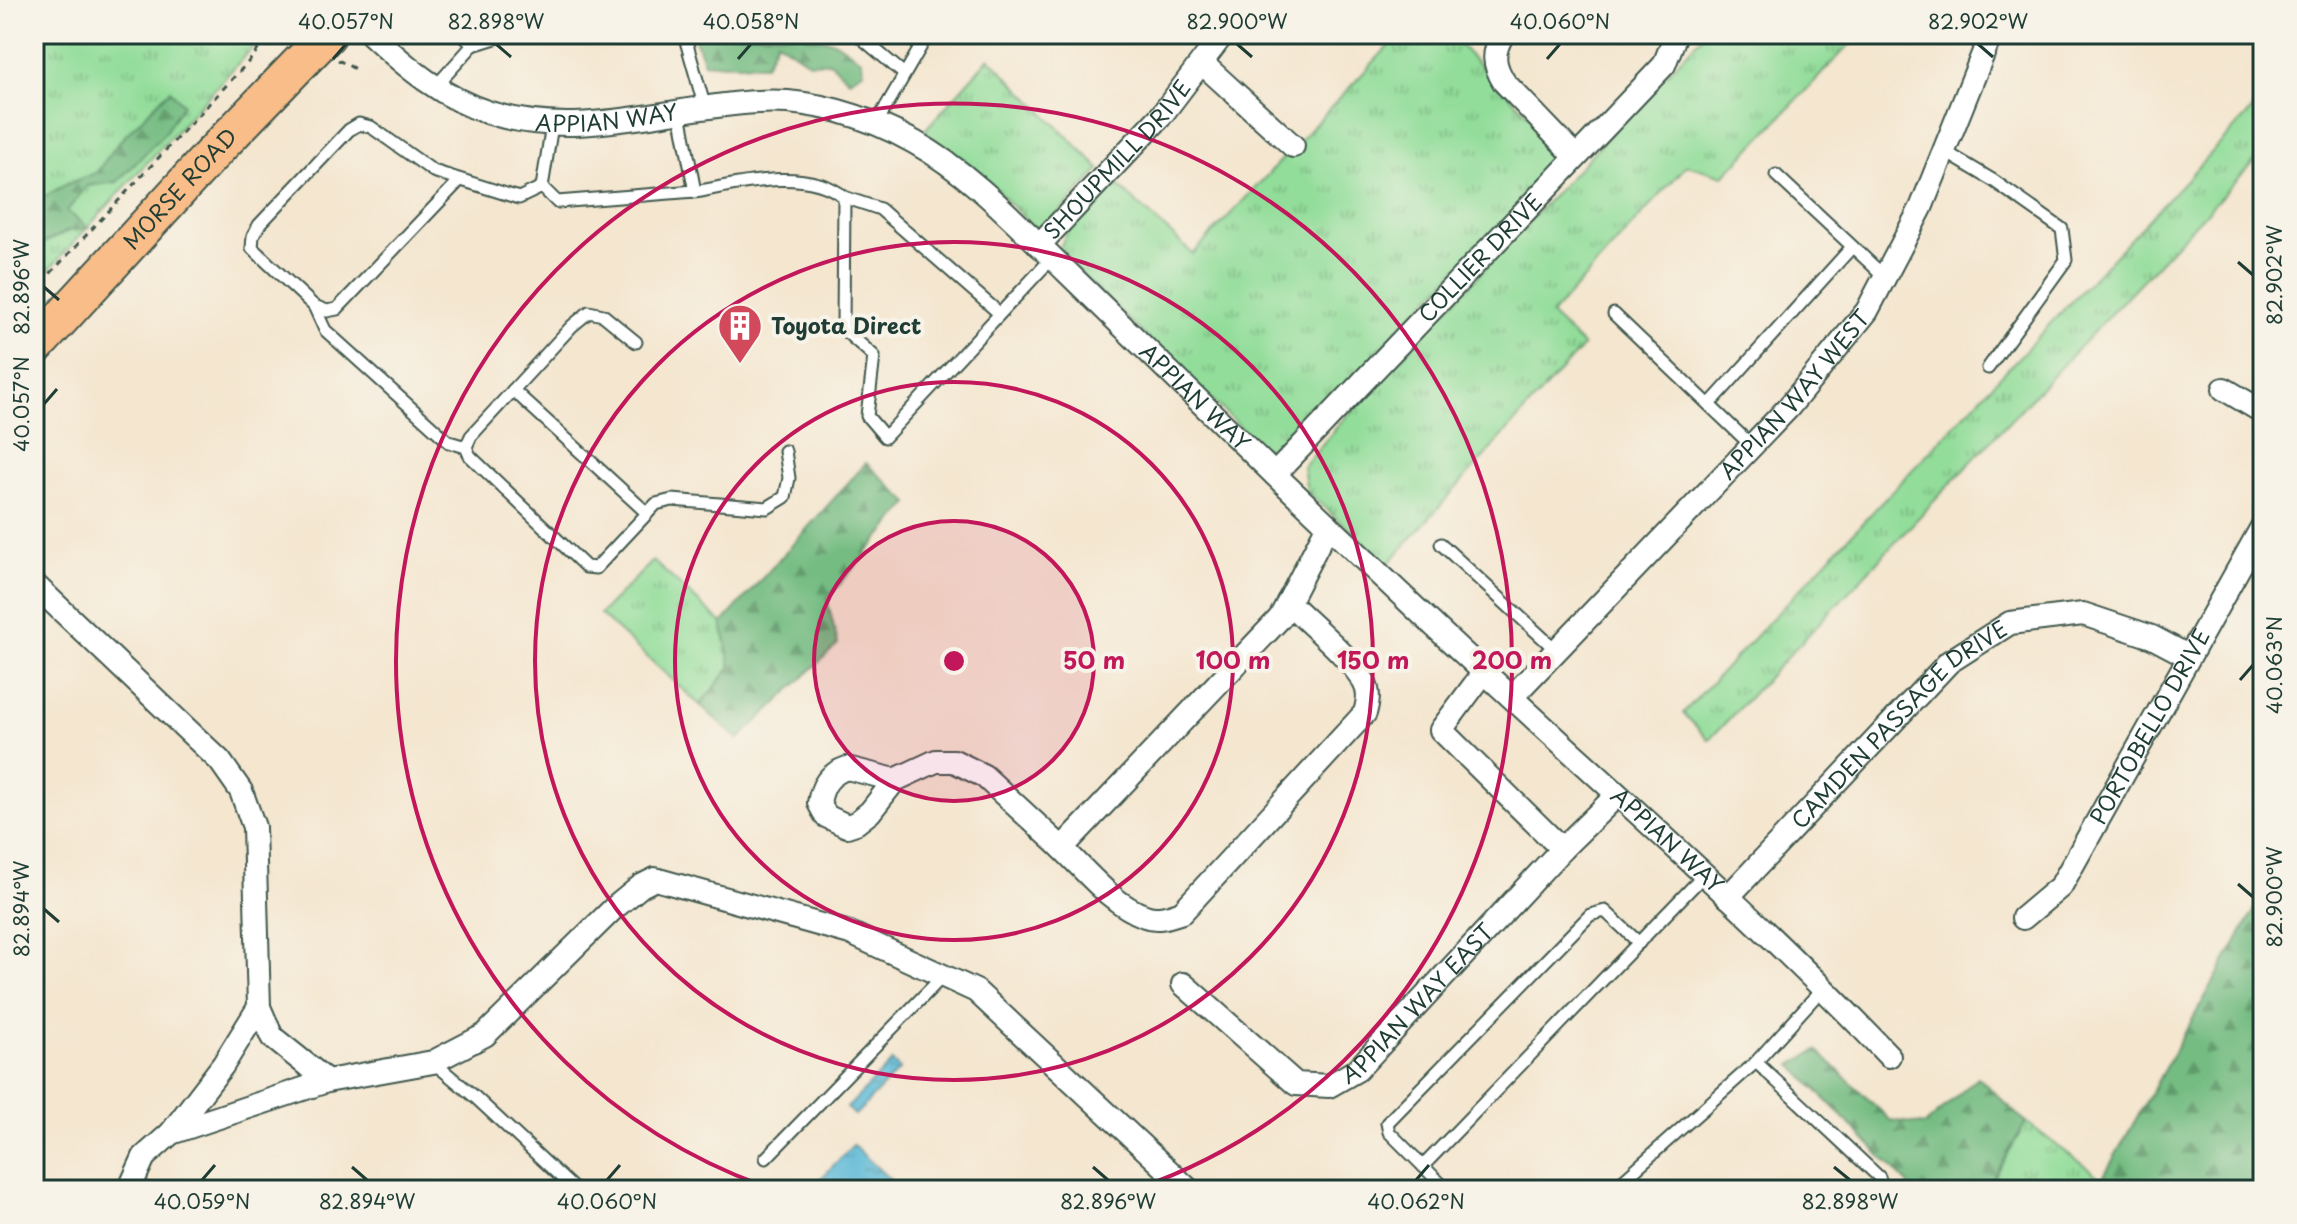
<svg xmlns="http://www.w3.org/2000/svg" width="2297" height="1224" font-family="'Playpen Sans',sans-serif">
<style>
.grass{fill:url(#grass-tufts);stroke:#588d67;stroke-width:2}
.forest{fill:url(#forest-firs);stroke:#4a7c5b;stroke-width:2}
.water{fill:url(#water-ripples);stroke:#3b7a84;stroke-width:2}
.lines{fill:none;stroke-linecap:round;stroke-linejoin:round}
.service-casing{stroke:#3f564b;stroke-width:15}
.minor-casing{stroke:#3f564b;stroke-width:26}
.primary-casing{stroke:#3f564b;stroke-width:40}
.path{stroke:#3f564b;stroke-width:3;stroke-dasharray:6 6;stroke-linecap:butt}
.service{stroke:#fff;stroke-width:11}
.minor{stroke:#fff;stroke-width:22}
.primary{stroke:#f8bd88;stroke-width:36}
.ticks{fill:none;stroke:#1f3d34;stroke-width:3}
.ring{fill:none;stroke:#c2185b;stroke-width:4}
.labels{text-anchor:middle;stroke-width:8;stroke-linejoin:round;paint-order:stroke}
.street-label{font-size:22px;fill:#1f3d34;stroke:#f7f3e8}
.poi-label{font-size:22px;font-weight:bold;fill:#1f3d34;stroke:#f7f3e8;text-anchor:start}
.centre{fill:#c2185b;stroke:#f7f3e8;stroke-width:4}
.ring-label{font-size:24px;text-anchor:middle;font-weight:bold;fill:#c2185b;stroke:#f7f3e8;stroke-width:8;stroke-linejoin:round;paint-order:stroke}
.neatline{fill:none;stroke:#1f3d34;stroke-width:3}
.ticks-label{font-size:20px;text-anchor:middle;fill:#1f3d34}
</style>
<defs>
<pattern id="grass-tufts" width="24" height="20" patternUnits="userSpaceOnUse" patternTransform="scale(2)"><rect width="24" height="20" fill="#92dd9a"/><path d="M3 7l-1-3M5 7V3M7 7l1-3M15 17l-1-3M17 17v-4M19 17l1-3" fill="none" stroke="#77b47e"/></pattern>
<pattern id="forest-firs" width="22" height="20" patternUnits="userSpaceOnUse" patternTransform="scale(2)"><rect width="22" height="20" fill="#75bc82"/><path d="M5 1l3.5 6h-7zM16 11l3.5 6h-7z" fill="#5f9a6b"/></pattern>
<pattern id="water-ripples" width="26" height="14" patternUnits="userSpaceOnUse" patternTransform="scale(2)"><rect width="26" height="14" fill="#57b7d5"/><path d="M2 4q2-2 4 0t4 0M15 11q2-2 4 0t4 0" fill="none" stroke="#4796ae"/></pattern>
</defs>
<rect width="100%" height="100%" fill="#f7f3e8"/>
<filter id="ink" filterUnits="userSpaceOnUse"><feTurbulence type="fractalNoise" baseFrequency=".0125" numOctaves="2"/><feDisplacementMap in="SourceGraphic" scale="16" xChannelSelector="R" yChannelSelector="G"/><feConvolveMatrix kernelMatrix="1 2 1 2 8 2 1 2 1" color-interpolation-filters="sRGB"/></filter>
<filter id="wash" filterUnits="userSpaceOnUse"><feTurbulence type="fractalNoise" baseFrequency=".006" numOctaves="4" result="noise"/><feDisplacementMap in="SourceGraphic" scale="32" xChannelSelector="R" yChannelSelector="G"/><feGaussianBlur stdDeviation="1.8" result="paint"/><feColorMatrix in="noise" values="0 0 0 0 0 0 0 0 0 0 0 0 0 0 0 0 0 1.4 0 .05"/><feComposite in="paint" operator="in"/></filter>
<g filter="url(#wash)">
<rect width="100%" height="100%" fill="#f4e6cf"/>
<g class="grass">
<polygon points="34,34 265,34 34,286"/>
<polygon points="1400,34 1449,34 1568,155 1285,447 1272,451 1259,445 1058,252 1067,232 1115,183 1193,254"/>
<polygon points="1704,34 1856,34 1857,37 1724,176 1687,165 1551,315 1583,346 1388,564 1307,492 1303,467 1342,421"/>
<polygon points="989,58 1100,169 1049,224 1036,230 978,171 924,131"/>
<polygon points="2263,98 2263,152 1709,740 1683,713"/>
<polygon points="653,561 722,623 731,667 700,705 600,614"/>
<polygon points="2026,1122 2102,1179 2096,1190 1987,1190"/>
</g>
<g class="forest">
<polygon points="693,34 803,34 807,37 834,41 861,59 864,71 849,80 830,62 810,63 777,41 765,65 704,63"/>
<polygon points="170,90 183,104 164,134 117,182 87,186 67,211 88,228 68,231 34,248 34,202 67,184 96,173 119,142"/>
<polygon points="866,463 909,503 827,599 838,644 738,740 700,705 731,667 722,623"/>
<polygon points="2263,895 2263,1190 2096,1190 2102,1179"/>
<polygon points="1817,1050 1890,1120 1925,1125 1978,1077 2026,1122 1987,1190 1906,1190 1909,1185 1792,1065"/>
</g>
<g class="water">
<polygon points="892,1062 900,1069 855,1115 847,1108"/>
<polygon points="853,1145 901,1190 810,1190"/>
</g>
</g>
<g filter="url(#ink)">
<g class="lines">
<g class="service-casing">
<g id="service">
<polyline points="684,34 705,108"/>
<polyline points="857,34 904,74"/>
<polyline points="473,45 508,34"/>
<polyline points="435,87 473,45 462,34"/>
<path d="M680 113 695 192C738 184 807 166 844 197L843 329 874 356 867 416 885 437 1052 258"/>
<polyline points="876,124 928,34"/>
<polyline points="552,125 542,187 557,202 695,191"/>
<polyline points="1944,151 1994,181 2062,229 2066,260 1988,368"/>
<polyline points="1776,175 1885,277"/>
<polyline points="460,180 337,309 327,311 314,306 252,248 253,236 259,225 349,130 359,124 371,127 433,171 519,198 542,187"/>
<polyline points="844,197 880,209 999,313"/>
<polyline points="314,306 325,330 449,442 466,447"/>
<polyline points="1614,314 1752,446"/>
<polyline points="636,342 603,315 589,312 572,326 471,436 466,447 470,456 586,567 596,568 656,504 672,500 767,508 785,497 789,478 785,451"/>
<polyline points="513,390 647,513"/>
<polyline points="1709,405 1852,247"/>
<polyline points="1441,544 1557,651"/>
<polyline points="433,1062 475,1097 575,1190"/>
<polyline points="1756,1062 1879,1177 1883,1190"/>
<polyline points="766,1158 943,976"/>
<polyline points="1423,1166 1389,1132 1387,1123 1590,915 1605,911 1639,943"/>
<polyline points="1447,1190 1423,1166 1704,875"/>
<polyline points="1612,1190 1756,1062 1823,988"/>
</g>
</g>
<g class="minor-casing">
<g id="minor">
<path id="s1" d="M371 34C406 67 444 99 490 113 581 141 666 107 757 102 810 98 867 116 914 142 972 174 1020 227 1067 272 1136 340 1205 407 1274 474 1344 540 1413 607 1484 672 1620 798 1761 921 1889 1056"/>
<path d="M1503 34C1492 53 1493 64 1504 82L1576 157"/>
<polyline points="1203,64 1293,146"/>
<path id="s2" d="M1039 245 1160 117 1223 34"/>
<polyline points="2224,389 2263,412"/>
<path id="s3" d="M1275 474 1664 65 1676 34"/>
<polyline points="34,584 220,761 241,791 254,827 259,1007 272,1037 327,1081"/>
<polyline points="1484,672 1441,730 1562,849"/>
<path id="s4" d="M1512 697 1788 408 1867 311 1921 208 1991 34"/>
<path d="M895 780 847 768C829 774 822 785 819 803L826 816 847 826 856 823 870 812 895 780 936 761H954L984 776 1062 848 1280 618 1328 525"/>
<path d="M1062 848C1086 871 1113 905 1145 916 1158 921 1170 916 1182 912L1365 713C1368 702 1370 692 1364 682 1350 656 1309 624 1288 602"/>
<path id="s5" d="M1728 897 1949 662 2010 623 2083 614 2152 637 2188 656"/>
<path id="s6" d="M2023 918 2061 886 2263 525"/>
<path id="s7" d="M1183 984 1296 1084 1329 1086 1357 1070 1562 849 1617 795"/>
<polyline points="171,1133 223,1065 259,1007"/>
<polyline points="129,1190 144,1157 171,1133 327,1081 433,1062 485,1035 613,909 641,886 655,879 850,933 976,991 1189,1190"/>
</g>
</g>
<g class="primary-casing">
<g id="primary">
<path id="s8" d="M34 348 212 154 328 34"/>
</g>
</g>
<g class="path">
<polyline points="338,60 357,70"/>
<polyline points="34,291 250,60 270,34"/>
</g>
<use href="#service" class="service"/>
<use href="#minor" class="minor"/>
<use href="#primary" class="primary"/>
</g>
</g>
<path class="ticks" d="M496 44 511 57M1237 44 1252 57M1978 44 1993 57M333 59 346 44M738 59 751 44M1547 59 1560 44M2238 262 2253 275M44 287 59 300M44 404 57 389M2240 680 2253 665M2238 884 2253 897M44 909 59 922M352 1167 367 1180M1093 1167 1108 1180M1834 1167 1850 1180M202 1180 215 1165M607 1180 620 1165M1416 1180 1429 1165"/>
<circle cx="954" cy="661" r="140" fill="#c2185b" fill-opacity=".12"/>
<g class="ring">
<circle cx="954" cy="661" r="140"/>
<circle cx="954" cy="661" r="279"/>
<circle cx="954" cy="661" r="419"/>
<path d="M772 1189A558 558 0 1 1 1136 1189"/>
</g>
<defs>
<g id="building-pin" transform="scale(2.3)"><path d="M0 17L-7.5 6A9.5 9.5 0 1 1 7.5 6Z" fill="#d1495b" stroke="#f7f3e8"/><path d="M-4-6H4V6H1V3H-1V6H-4ZM-2.5-4.3h1.7v1.8h-1.7ZM.8-4.3h1.7v1.8H.8ZM-2.5-1h1.7V.8h-1.7ZM.8-1h1.7V.8H.8Z" fill="#fff"/></g>
</defs>
<g fill-rule="evenodd">
<use href="#building-pin" x="740" y="326"/>
</g>
<g class="labels">
<g class="street-label">
<text dy="8" stroke="none"><textPath href="#s1" startOffset="262">APPIAN WAY</textPath></text>
<text dy="8" stroke="none"><textPath href="#s2" startOffset="116">SHOUPMILL DRIVE</textPath></text>
<text dy="8" stroke="none"><textPath href="#s8" startOffset="216">MORSE ROAD</textPath></text>
<text dy="8" stroke="none"><textPath href="#s3" startOffset="298">COLLIER DRIVE</textPath></text>
<text dy="8" stroke="none"><textPath href="#s4" startOffset="414">APPIAN WAY WEST</textPath></text>
<text dy="8" stroke="none"><textPath href="#s1" startOffset="958">APPIAN WAY</textPath></text>
<text dy="8" stroke="none"><textPath href="#s6" startOffset="232">PORTOBELLO DRIVE</textPath></text>
<text dy="8" stroke="none"><textPath href="#s5" startOffset="244">CAMDEN PASSAGE DRIVE</textPath></text>
<text dy="8" stroke="none"><textPath href="#s1" startOffset="1606">APPIAN WAY</textPath></text>
<text dy="8" stroke="none"><textPath href="#s7" startOffset="306">APPIAN WAY EAST</textPath></text>
</g>
<g class="poi-label">
<text x="771" y="334">Toyota Direct</text>
</g>
</g>
<circle cx="954" cy="661" r="12" class="centre"/>
<g class="ring-label">
<text x="1094" y="669">50 m</text>
<text x="1233" y="669">100 m</text>
<text x="1373" y="669">150 m</text>
<text x="1512" y="669">200 m</text>
</g>
<rect width="2297" height="1224" fill="none" stroke="#f7f3e8" stroke-width="88"/>
<rect x="44" y="44" width="2209" height="1136" class="neatline"/>
<g class="ticks-label">
<text x="346" y="29">40.057°N</text>
<text x="496" y="29">82.898°W</text>
<text x="751" y="29">40.058°N</text>
<text x="1237" y="29">82.900°W</text>
<text x="1560" y="29">40.060°N</text>
<text x="1978" y="29">82.902°W</text>
<text transform="translate(2275 275) rotate(-90)" y="7">82.902°W</text>
<text transform="translate(22 287) rotate(-90)" y="7">82.896°W</text>
<text transform="translate(22 404) rotate(-90)" y="7">40.057°N</text>
<text transform="translate(2275 665) rotate(-90)" y="7">40.063°N</text>
<text transform="translate(2275 897) rotate(-90)" y="7">82.900°W</text>
<text transform="translate(22 909) rotate(-90)" y="7">82.894°W</text>
<text x="202" y="1209">40.059°N</text>
<text x="367" y="1209">82.894°W</text>
<text x="607" y="1209">40.060°N</text>
<text x="1108" y="1209">82.896°W</text>
<text x="1416" y="1209">40.062°N</text>
<text x="1850" y="1209">82.898°W</text>
</g>
</svg>
